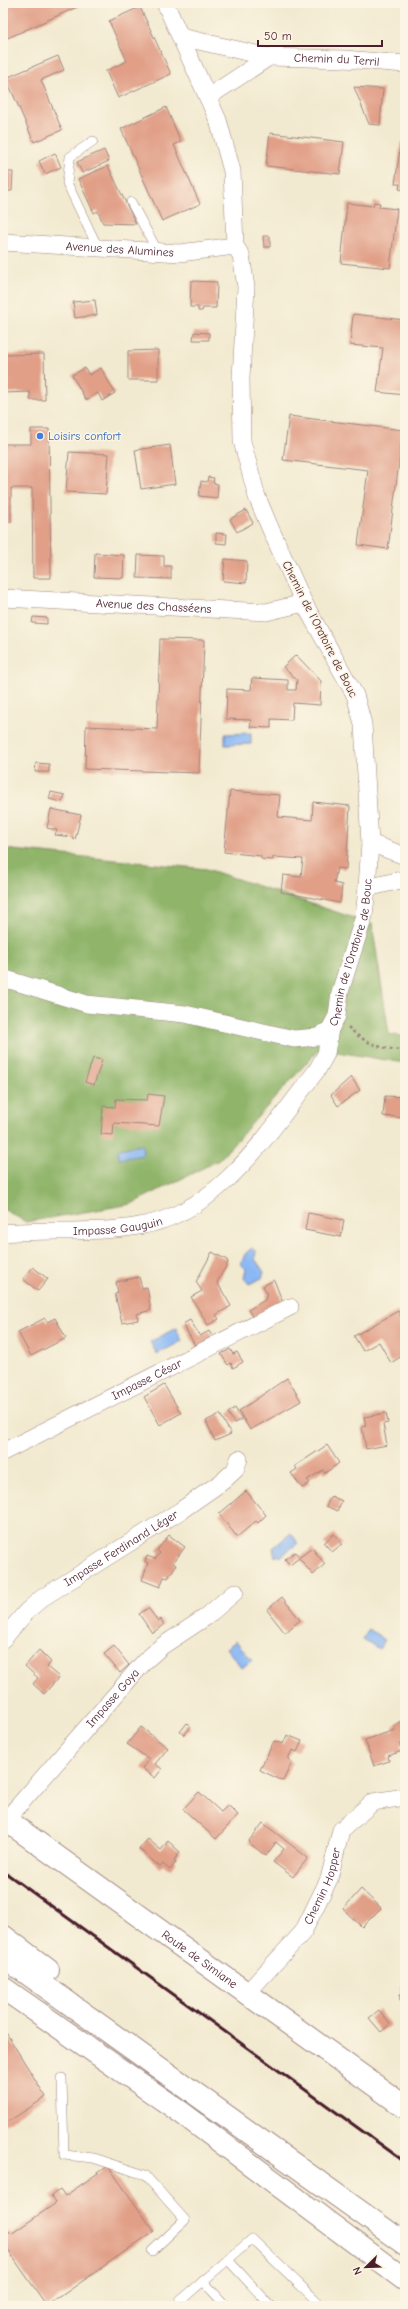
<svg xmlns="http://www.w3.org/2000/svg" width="408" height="2309" font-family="'Comic Neue',sans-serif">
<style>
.forest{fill:#90b56a;stroke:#6d6a4a}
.water{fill:#89b8f4;stroke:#6a6c90}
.building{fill:#e19f87}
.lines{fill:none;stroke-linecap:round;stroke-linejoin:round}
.lane-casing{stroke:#9e847e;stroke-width:10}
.street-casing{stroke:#9e847e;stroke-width:18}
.secondary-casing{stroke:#9e847e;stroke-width:24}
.highway-casing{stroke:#9e847e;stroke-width:24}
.path{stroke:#9e847e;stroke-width:2.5;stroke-dasharray:3 3;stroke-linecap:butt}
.lane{stroke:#fff;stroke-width:9}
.street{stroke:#fff;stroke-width:17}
.secondary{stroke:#fff;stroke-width:22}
.highway{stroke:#fff;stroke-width:22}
.rail{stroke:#4a1f2b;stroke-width:3}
.shop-dot{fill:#3f7fe0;stroke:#fcf5e5;stroke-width:1.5}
.labels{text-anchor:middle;stroke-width:3;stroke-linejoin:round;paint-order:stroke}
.street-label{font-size:12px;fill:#4a1f2b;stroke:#fcf5e5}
.shop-label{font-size:12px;fill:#366cbe;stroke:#fcf5e5;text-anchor:start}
</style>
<rect width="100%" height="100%" fill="#fcf5e5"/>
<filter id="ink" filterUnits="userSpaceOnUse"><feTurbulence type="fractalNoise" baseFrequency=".025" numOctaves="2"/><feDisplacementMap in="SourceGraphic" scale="8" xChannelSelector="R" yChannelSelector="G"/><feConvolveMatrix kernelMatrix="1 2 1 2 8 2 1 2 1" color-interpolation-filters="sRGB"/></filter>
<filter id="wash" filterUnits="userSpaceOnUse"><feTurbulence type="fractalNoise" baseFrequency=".012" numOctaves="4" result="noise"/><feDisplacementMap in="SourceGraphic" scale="16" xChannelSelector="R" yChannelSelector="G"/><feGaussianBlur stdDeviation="0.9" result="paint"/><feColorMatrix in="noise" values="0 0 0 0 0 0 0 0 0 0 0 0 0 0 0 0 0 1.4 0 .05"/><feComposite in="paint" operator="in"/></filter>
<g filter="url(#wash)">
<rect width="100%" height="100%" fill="#f2ead0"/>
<polygon class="forest" points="3,849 207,869 372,924 389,1034 405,1037 405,1063 319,1049 219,1160 131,1204 26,1222 3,1209"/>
<g class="water">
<polygon points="251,733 251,744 225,745 225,734"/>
<polygon points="142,1145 143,1155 119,1159 118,1149"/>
<polygon points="252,1248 256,1250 255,1259 264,1272 262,1278 249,1284 244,1278 246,1269 241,1264 245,1254"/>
<polygon points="176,1328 182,1341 157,1354 150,1342"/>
<polygon points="291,1533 298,1543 280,1557 278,1555 275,1557 273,1548"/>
<polygon points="369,1629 385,1640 379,1649 363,1639"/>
<polygon points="236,1641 252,1660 242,1668 226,1648"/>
</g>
<g id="blocks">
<g class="building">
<polygon points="3,3 86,3 3,40"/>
<polygon points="140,7 171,74 118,98 106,71 127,61 109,21"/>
<polygon points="58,56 64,70 41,80 62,130 34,142 6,78"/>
<polygon points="354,87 383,89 380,125 369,124"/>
<polygon points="166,107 181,142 174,145 200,204 162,221 121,129"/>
<polygon points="270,133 344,142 340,174 266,166"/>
<polygon points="401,142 405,142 405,190 399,189 400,184 395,184"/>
<polygon points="104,150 109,161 82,173 77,162"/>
<polygon points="55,153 61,167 45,174 39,161"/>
<polygon points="108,166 136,224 103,223 98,211 94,213 78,179"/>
<polygon points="3,172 13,172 12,191 3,191"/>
<polygon points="374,202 380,203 379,207 397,209 390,268 341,263 347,203 373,206"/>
<polygon points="263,236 270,236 270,247 264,247"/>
<polygon points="191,281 217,282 216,308 203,308 202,311 198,311 198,307 190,307"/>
<polygon points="95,300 97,315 75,318 73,302"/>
<polygon points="353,314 405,320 405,395 377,392 383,348 350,345"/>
<polygon points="194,332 209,333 209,340 193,340"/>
<polygon points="158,350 158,380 128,380 128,351"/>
<polygon points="44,354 45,400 30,400 30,392 3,393 3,355"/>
<polygon points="85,368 89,375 101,368 115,393 102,401 98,393 86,400 72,375"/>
<polygon points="289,416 403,430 388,549 358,545 368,470 283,460"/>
<polygon points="31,429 49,429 51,578 33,578 32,488 11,488 11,522 3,522 3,444 31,444"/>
<polygon points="170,445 175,484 141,489 135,450"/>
<polygon points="69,452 109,454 106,494 66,492"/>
<polygon points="208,477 214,478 213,483 218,484 217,498 199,496 201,481 207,482"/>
<polygon points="246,510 253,523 237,532 230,519"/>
<polygon points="216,533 227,534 226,544 216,543"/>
<polygon points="95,553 124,555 123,578 94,577"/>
<polygon points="138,555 164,556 164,566 171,566 171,579 137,578"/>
<polygon points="225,559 247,561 246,583 223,581"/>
<polygon points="33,617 47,618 47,624 32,623"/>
<polygon points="160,639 204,640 199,773 85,769 86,726 157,729"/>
<polygon points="296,655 321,681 320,705 293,703 292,720 271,719 271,728 250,727 251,720 226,719 227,689 251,690 252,678 288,680 288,690 296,690 297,680 283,667"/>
<polygon points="36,763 49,764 49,772 35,772"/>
<polygon points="230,791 280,795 278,817 312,820 313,802 350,806 346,869 337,868 334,883 342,885 340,903 281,892 283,875 301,877 303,859 273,857 273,860 261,859 261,856 224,852"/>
<polygon points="51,792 65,795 62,802 49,799"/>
<polygon points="51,809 81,815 75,840 73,839 73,837 55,835 57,830 47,828"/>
<polygon points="93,1058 102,1060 94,1085 85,1082"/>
<polygon points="351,1077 360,1090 338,1106 331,1095"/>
<polygon points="148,1094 164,1096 159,1126 114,1123 113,1135 101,1134 103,1106 115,1107 116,1099 147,1100"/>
<polygon points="385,1096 405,1097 405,1118 383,1116"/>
<polygon points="308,1213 344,1220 341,1237 305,1230"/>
<polygon points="212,1252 227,1260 228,1263 217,1282 231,1306 216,1315 219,1319 208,1325 191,1297 202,1291 196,1282"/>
<polygon points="33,1267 48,1279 38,1291 23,1279"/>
<polygon points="139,1277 142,1288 147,1287 151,1310 137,1314 138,1320 122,1323 115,1294 118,1293 116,1282"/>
<polygon points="274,1280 283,1303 253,1318 248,1310 265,1300 267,1294 263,1286"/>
<polygon points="398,1311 405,1323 405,1354 391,1363 379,1342 363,1351 354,1336"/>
<polygon points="45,1318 47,1322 55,1318 66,1338 31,1356 18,1332"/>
<polygon points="190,1320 200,1336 209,1331 214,1340 197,1349 183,1324"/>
<polygon points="230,1349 233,1354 237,1352 243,1362 233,1368 231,1363 228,1365 221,1354"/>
<polygon points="287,1378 301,1401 250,1430 239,1411"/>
<polygon points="164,1385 181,1413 160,1425 144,1397"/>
<polygon points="235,1408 242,1419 234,1423 228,1413"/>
<polygon points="386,1413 388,1423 383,1424 387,1445 366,1449 362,1427 366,1426 364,1417"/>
<polygon points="220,1414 231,1434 215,1441 206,1421"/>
<polygon points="327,1445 339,1463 325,1473 323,1470 307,1480 310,1483 302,1488 291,1473 297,1469 295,1466"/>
<polygon points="246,1491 266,1515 258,1523 256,1521 237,1537 219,1514"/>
<polygon points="331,1496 342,1501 337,1511 326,1506"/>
<polygon points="334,1534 342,1544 332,1552 324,1543"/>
<polygon points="169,1535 185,1547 173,1563 176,1565 168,1578 164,1577 160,1587 142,1580 148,1563 145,1562 147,1556 155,1559 160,1553 157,1550"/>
<polygon points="312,1548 325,1564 313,1575 299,1558 290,1565 285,1559 295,1552 300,1557"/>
<polygon points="282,1597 300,1620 285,1633 267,1610"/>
<polygon points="148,1608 158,1621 161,1619 164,1625 152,1633 139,1614"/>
<polygon points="114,1646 129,1665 120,1673 104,1654"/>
<polygon points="39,1650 51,1662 47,1667 59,1677 44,1694 33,1684 38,1678 25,1666"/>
<polygon points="405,1718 405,1741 400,1745 402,1751 388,1756 389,1761 374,1766 365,1740 395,1730 394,1726"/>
<polygon points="187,1723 191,1727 184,1735 180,1732"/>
<polygon points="141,1727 168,1748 155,1764 162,1769 155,1778 142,1768 149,1759 127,1744"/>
<polygon points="287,1735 302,1741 297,1752 292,1750 288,1759 292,1762 283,1781 260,1770 274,1741 283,1744"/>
<polygon points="199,1792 221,1812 228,1805 238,1815 216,1839 183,1809"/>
<polygon points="263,1823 308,1858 293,1877 273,1862 284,1849 276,1842 266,1856 248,1842"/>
<polygon points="148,1839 161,1850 168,1841 180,1852 174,1860 176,1862 170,1870 163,1864 160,1867 139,1849"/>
<polygon points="361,1889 381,1908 362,1927 343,1909"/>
<polygon points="402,1984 405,1984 405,2000 400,2000 400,1994 402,1994"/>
<polygon points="379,2010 390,2024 381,2032 369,2018"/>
<polygon points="3,2028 46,2097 3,2125"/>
<polygon points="108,2166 154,2231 47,2306 3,2243 7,2238 5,2235 9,2231 11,2234 56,2203 51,2196 60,2189 65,2196"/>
</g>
</g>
</g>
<g filter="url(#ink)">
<use href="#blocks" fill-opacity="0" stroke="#9e847e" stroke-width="1"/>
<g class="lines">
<g class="lane-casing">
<g id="lane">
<polyline points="93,141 70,157 67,183 98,248"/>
<polyline points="131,202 158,252"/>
<polyline points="62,2078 64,2155 93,2158 145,2175 185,2220 152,2251"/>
<polyline points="228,2260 271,2306"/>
<polyline points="203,2281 226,2306"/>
<polyline points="184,2306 180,2301 252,2239 322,2306"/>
</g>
</g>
<g class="street-casing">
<g id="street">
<path id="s1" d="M181 37 269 57 344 59 405 64"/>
<polyline points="208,97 269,57"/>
<path id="s2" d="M3 242 180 253 235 246"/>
<path id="s3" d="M3 598 266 612 304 603"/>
<polyline points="370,843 405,856"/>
<polyline points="367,888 405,879"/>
<path id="s4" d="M3 978 87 1004 185 1014 294 1039 318 1037 330 1029 337 1016 340 992 364 916 367 888 370 843 363 724 355 695 304 603 271 530 257 497 242 441 241 378 246 287 241 255 235 246 232 171 218 120 165 3"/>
<path id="s5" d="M3 1233C48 1229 94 1234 139 1226 221 1213 270 1130 317 1070L326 1054 330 1029"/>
<path id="s6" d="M3 1452 290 1307"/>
<path id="s7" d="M3 1639 27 1611 42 1598 180 1511 223 1481 235 1470 239 1459"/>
<path id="s8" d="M6 1820 145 1661 162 1646 206 1617 235 1592"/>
<path id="s9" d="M247 1993 303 1932 329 1879 341 1830 373 1802 405 1797"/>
</g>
</g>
<g class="secondary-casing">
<g id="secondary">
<path id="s10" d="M3 1818 405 2107"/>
</g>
</g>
<g class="highway-casing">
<g id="highway">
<polyline points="3,1936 48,1970"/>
<polyline points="3,1956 405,2244"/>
<polyline points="3,1988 182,2113 405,2280"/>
</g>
</g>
<path class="path" d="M348 1027C364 1043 382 1050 405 1050"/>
<use href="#lane" class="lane"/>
<use href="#street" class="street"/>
<use href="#secondary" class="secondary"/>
<use href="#highway" class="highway"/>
<polyline class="rail" points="3,1871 405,2162"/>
</g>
</g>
<circle class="shop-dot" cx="40" cy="436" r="4"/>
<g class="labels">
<g class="street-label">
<text dy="4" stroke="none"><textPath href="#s1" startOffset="158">Chemin du Terril</textPath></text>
<text dy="4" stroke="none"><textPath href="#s2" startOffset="117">Avenue des Alumines</textPath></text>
<text dy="4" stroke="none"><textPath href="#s3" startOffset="151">Avenue des Chasséens</textPath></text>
<text transform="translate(320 629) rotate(63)" y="4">Chemin de l'Oratoire de Bouc</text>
<text dy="4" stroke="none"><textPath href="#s4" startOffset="417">Chemin de l'Oratoire de Bouc</textPath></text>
<text dy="4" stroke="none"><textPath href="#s5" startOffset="115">Impasse Gauguin</textPath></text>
<text dy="4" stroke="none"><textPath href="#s6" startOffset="161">Impasse César</textPath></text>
<text dy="4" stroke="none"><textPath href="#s7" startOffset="150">Impasse Ferdinand Léger</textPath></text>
<text dy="4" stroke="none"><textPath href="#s8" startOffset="162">Impasse Goya</textPath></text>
<text dy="4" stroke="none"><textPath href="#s9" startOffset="133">Chemin Hopper</textPath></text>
<text dy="4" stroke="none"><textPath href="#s10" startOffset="242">Route de Simiane</textPath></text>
</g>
<g class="shop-label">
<text x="48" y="440">Loisirs confort</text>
</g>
</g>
<rect width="408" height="2309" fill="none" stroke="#fcf5e5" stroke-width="16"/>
<g transform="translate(366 2267) rotate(247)" stroke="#fcf5e5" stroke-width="3" paint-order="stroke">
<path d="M0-3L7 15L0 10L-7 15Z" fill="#4a1f2b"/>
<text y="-6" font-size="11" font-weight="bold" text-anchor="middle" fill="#4a1f2b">N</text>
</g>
<path d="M258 40v6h124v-6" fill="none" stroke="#4a1f2b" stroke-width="2"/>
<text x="264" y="40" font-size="12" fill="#4a1f2b" stroke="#fcf5e5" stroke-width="3" paint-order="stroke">50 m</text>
</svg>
